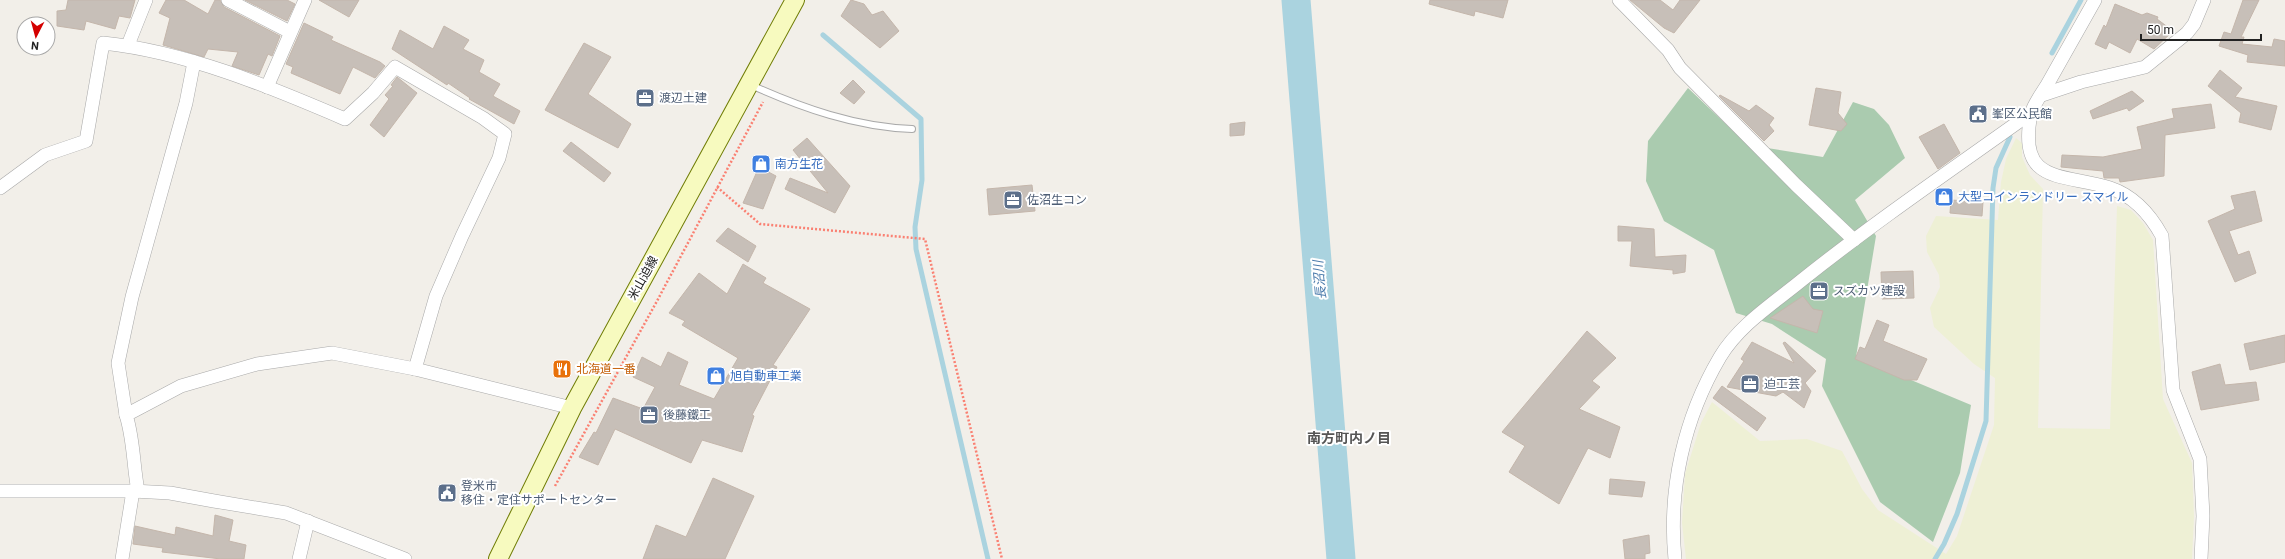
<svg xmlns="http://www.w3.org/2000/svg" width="2285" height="559" font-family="Roboto,'Noto Sans JP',sans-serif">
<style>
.farmland{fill:#eef0d5}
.cemetery{fill:#aacbaf}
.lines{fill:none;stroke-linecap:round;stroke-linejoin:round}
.stream{stroke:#aad3df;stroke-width:5}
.river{stroke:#aad3df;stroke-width:29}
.building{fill:#c7bfb8;stroke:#c4b6ab}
.lane-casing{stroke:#a9a9a9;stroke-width:8}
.street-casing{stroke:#a9a9a9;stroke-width:14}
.secondary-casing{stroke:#707d05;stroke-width:20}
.path{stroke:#fa8072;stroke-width:2.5;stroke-dasharray:2 2;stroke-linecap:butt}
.lane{stroke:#fff;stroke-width:6}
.street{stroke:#fff;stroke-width:13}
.secondary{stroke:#f7fabf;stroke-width:18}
.labels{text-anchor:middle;stroke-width:4;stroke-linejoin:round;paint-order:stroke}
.service-label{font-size:12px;fill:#4e5e75;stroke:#fff;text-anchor:start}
.shop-label{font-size:12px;fill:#366cbe;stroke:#fff;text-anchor:start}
.street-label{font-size:12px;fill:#222;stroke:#fff}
.food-label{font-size:12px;fill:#c56008;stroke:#fff;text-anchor:start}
.water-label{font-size:13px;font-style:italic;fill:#4a7aab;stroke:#fff}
.quarter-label{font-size:14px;font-weight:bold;fill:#555;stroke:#fff}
</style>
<rect width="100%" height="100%" fill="#f2efe9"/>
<polygon class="farmland" points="2016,138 2022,143 2022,157 2030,175 2043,189 2038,428 2110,429 2117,206 2131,210 2143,223 2153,240 2163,399 2192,463 2194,517 2192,559 1686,559 1682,523 1685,474 1701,423 1712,402 1760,441 1807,439 1842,451 1862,489 1878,510 1946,554 1957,536 1994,425 1995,378 1974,364 1934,327 1930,308 1940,287 1939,275 1927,252 1926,236 1936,216 1998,220 2001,182 2006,159"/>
<polygon class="cemetery" points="1688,88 1748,145 1823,157 1853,102 1874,109 1889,125 1905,158 1855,200 1876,236 1856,357 1971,405 1960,473 1933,542 1880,502 1822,386 1826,359 1772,324 1736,313 1714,250 1664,221 1646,181 1648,141"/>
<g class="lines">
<g class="stream">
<polyline points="823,35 921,119 922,180 915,227 916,249 988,559"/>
<polyline points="2052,53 2081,0"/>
<polyline points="1935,559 1944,544 1957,514 1986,421 1993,188 1996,168 2010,137"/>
</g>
<polyline class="river" points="1296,0 1341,559"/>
</g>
<g class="building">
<polygon points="68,0 135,0 130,18 119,16 115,29 86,21 84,30 57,26 57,11 66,10"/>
<polygon points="166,0 184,0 208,14 215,0 220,0 224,7 280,36 272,56 268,54 259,75 232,66 238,52 208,49 204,57 163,45 170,18 159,13"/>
<polygon points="245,0 287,0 295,4 287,21"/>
<polygon points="319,0 359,0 349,17"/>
<polygon points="851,0 864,4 872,15 883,11 899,31 880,48 841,16"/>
<polygon points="1430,0 1508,0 1503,18 1475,11 1474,16 1429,4"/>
<polygon points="1630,0 1660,0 1673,10 1680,0 1700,0 1674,33 1664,28"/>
<polygon points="2243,0 2259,0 2241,37 2244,37 2242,44 2272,47 2274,39 2285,41 2285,66 2247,62 2248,55 2219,46 2224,32 2231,34"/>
<polygon points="2115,4 2142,15 2147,13 2158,17 2157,19 2173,31 2154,49 2137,39 2130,53 2109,42 2106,49 2095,44 2104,25 2106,27"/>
<polygon points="304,23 333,37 331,40 380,62 385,66 375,78 353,67 340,94 291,73 293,67 286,64"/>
<polygon points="444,26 469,40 463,49 484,60 479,72 500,84 493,96 520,111 514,124 469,99 470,98 448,83 447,85 392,49 400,30 433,49"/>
<polygon points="584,43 611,57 588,94 631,124 618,148 545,110"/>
<polygon points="2220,70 2242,88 2235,97 2277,106 2271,130 2239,122 2241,113 2208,86"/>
<polygon points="397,77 417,93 384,137 370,125 389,99 385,95 393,86 391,85"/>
<polygon points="853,80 865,92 854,104 840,93"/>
<polygon points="1816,88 1841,92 1838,113 1847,124 1841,131 1809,125"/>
<polygon points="2132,91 2144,101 2129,111 2127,108 2093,119 2090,111"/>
<polygon points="1720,95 1749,111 1756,105 1774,118 1769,125 1774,131 1764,141 1719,96"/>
<polygon points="2211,104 2215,128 2165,135 2164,176 2120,182 2119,178 2104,178 2103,171 2061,167 2062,155 2103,157 2142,149 2137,127 2174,118 2172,109"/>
<polygon points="1245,122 1244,135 1230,136 1230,124"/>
<polygon points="1944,124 1960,153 1938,169 1919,137"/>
<polygon points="807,138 850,186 835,213 785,189 790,178 828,193 793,150"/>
<polygon points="571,142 611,173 604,182 563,151"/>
<polygon points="759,167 776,176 763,209 743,203"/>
<polygon points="1032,185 1035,211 989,215 987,189"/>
<polygon points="2255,191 2262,221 2229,231 2238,255 2249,251 2256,273 2235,282 2208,221 2235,209 2231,196"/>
<polygon points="1951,200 1983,202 1982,216 1950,213"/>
<polygon points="1618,226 1654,229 1655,257 1686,255 1685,272 1673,274 1673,270 1630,266 1632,241 1618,241"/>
<polygon points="728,228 756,246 748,262 716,241"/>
<polygon points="743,264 766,278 763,283 810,309 773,365 777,367 752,415 754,416 742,452 702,440 691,463 615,429 598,465 579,457 594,432 596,433 613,398 643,409 655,387 633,377 642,357 661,367 668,352 688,362 679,385 714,399 738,358 682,325 685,321 669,313 699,273 727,294"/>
<polygon points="1913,271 1914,298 1882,299 1881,272"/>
<polygon points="1803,296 1813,309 1823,311 1817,333 1770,318"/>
<polygon points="1877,320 1889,325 1883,341 1927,359 1917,380 1904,380 1855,359 1860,347 1865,349"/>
<polygon points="1587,331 1616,358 1592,381 1600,387 1579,409 1620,427 1610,458 1588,448 1559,504 1509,472 1525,446 1502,432"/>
<polygon points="2285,335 2285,362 2250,370 2244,344"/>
<polygon points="1752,342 1794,363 1783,343 1785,342 1816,371 1805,383 1811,391 1804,408 1783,392 1776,396 1727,387 1744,361 1741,359"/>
<polygon points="2220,364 2225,385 2256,382 2259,400 2201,410 2192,372"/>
<polygon points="1722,386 1766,418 1757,431 1713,398"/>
<polygon points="713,478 754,496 725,559 643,559 656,525 686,537"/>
<polygon points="1610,479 1645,482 1642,497 1609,494"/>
<polygon points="215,515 233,520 229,541 246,545 244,559 221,559 162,552 163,548 133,544 135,526 175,535 176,527 213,536"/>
<polygon points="1649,535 1650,553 1645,554 1645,559 1625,559 1623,540"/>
</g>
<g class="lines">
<g class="lane-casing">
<path id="lane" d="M751 85C802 108 856 127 912 129"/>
</g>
<g class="street-casing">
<g id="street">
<polyline points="228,0 290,32"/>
<polyline points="1619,0 1668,50 1680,68 1796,185 1854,240"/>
<path d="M2095 0C2079 28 2063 57 2047 85 2042 93 2033 105 2031 114 2017 185 2062 173 2110 188 2134 196 2151 216 2162 236L2173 390 2200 459 2203 516 2201 559"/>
<polyline points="128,45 146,0"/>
<polyline points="267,87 305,0"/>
<polyline points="2042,95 2081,82 2145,67 2187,33 2194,24 2204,0"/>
<path d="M0 188 45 155 86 141 103 43C187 52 268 86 345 119L373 93 395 67 483 118 505 134 499 158 462 236 436 296 415 369"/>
<polyline points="126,415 118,363 132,297 186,103 194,62"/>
<polyline points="0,491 133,491 170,493 214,501 286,513 405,559"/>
<path d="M138 491C133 465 134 440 126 415L181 386 257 364 332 353 415 369 572 408"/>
<polyline points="122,559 133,491"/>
<polyline points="299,559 308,521"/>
<path d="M1675 559C1668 489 1684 418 1720 357 1739 325 1774 303 1802 280 1876 221 1954 168 2031 113"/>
</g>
</g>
<g class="secondary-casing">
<polyline id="secondary" points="498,559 572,408 795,0"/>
</g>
<g class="path">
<polyline points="717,187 760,224 925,239 1002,559"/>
<polyline points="555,486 657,301 763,102"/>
</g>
<use href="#lane" class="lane"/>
<use href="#street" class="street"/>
<use href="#secondary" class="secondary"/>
</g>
<defs>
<g id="office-square" transform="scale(1)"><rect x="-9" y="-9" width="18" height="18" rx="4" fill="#5c6f8a" stroke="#fff"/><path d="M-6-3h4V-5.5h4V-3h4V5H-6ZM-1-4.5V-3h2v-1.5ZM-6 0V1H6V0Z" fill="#fff"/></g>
<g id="civic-square" transform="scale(1)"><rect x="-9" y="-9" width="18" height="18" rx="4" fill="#5c6f8a" stroke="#fff"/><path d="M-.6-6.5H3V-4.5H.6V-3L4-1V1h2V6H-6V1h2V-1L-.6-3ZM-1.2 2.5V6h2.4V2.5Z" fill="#fff"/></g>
<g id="shop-square" transform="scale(1)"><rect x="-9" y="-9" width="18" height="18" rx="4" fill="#3f7fe0" stroke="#fff"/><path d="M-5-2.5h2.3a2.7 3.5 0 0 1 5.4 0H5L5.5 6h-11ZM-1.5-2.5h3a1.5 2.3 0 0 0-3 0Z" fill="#fff"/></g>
<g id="restaurant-square" transform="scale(1)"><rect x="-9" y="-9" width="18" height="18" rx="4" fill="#e8710a" stroke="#fff"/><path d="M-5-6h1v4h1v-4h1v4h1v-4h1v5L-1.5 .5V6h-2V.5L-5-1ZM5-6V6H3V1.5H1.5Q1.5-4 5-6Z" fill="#fff"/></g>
</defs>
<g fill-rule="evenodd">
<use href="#office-square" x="645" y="98"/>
<use href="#civic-square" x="1978" y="114"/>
<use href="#shop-square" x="761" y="164"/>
<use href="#shop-square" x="1944" y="197"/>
<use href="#office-square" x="1013" y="200"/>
<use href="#office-square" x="1819" y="291"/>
<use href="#restaurant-square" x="562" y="369"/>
<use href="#shop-square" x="716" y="376"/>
<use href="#office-square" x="1750" y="384"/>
<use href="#office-square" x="649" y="415"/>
<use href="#civic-square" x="447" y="493"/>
</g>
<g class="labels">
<g class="service-label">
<text x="659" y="102">渡辺土建</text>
<text x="1992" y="118">峯区公民館</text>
<text x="1027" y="204">佐沼生コン</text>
<text x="1833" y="295">スズカツ建設</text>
<text x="1764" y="388">迫工芸</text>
<text x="663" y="419">後藤鐵工</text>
<text x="461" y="490">登米市<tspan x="461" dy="14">移住・定住サポートセンター</tspan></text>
</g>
<g class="shop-label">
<text x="775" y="168">南方生花</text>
<text x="1958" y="201">大型コインランドリー スマイル</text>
<text x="730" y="380">旭自動車工業</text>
</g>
<g class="street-label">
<text transform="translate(643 278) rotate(-61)" y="4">米山迫線</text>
</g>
<g class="food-label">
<text x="576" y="373">北海道一番</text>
</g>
<g class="water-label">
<text transform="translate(1319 280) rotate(-95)" y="5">長沼川</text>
</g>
<g class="quarter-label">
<text x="1349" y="443">南方町内ノ目</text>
</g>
</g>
<g transform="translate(36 36) rotate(186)"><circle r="19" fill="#ffffff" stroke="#a7a7a7"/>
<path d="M0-3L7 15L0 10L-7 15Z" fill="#d40000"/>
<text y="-6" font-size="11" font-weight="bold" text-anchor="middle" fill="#222222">N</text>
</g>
<path d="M2141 34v6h120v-6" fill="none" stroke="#222222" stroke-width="2"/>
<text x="2147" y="34" font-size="12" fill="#222222" stroke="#ffffff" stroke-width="3" paint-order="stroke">50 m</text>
</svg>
